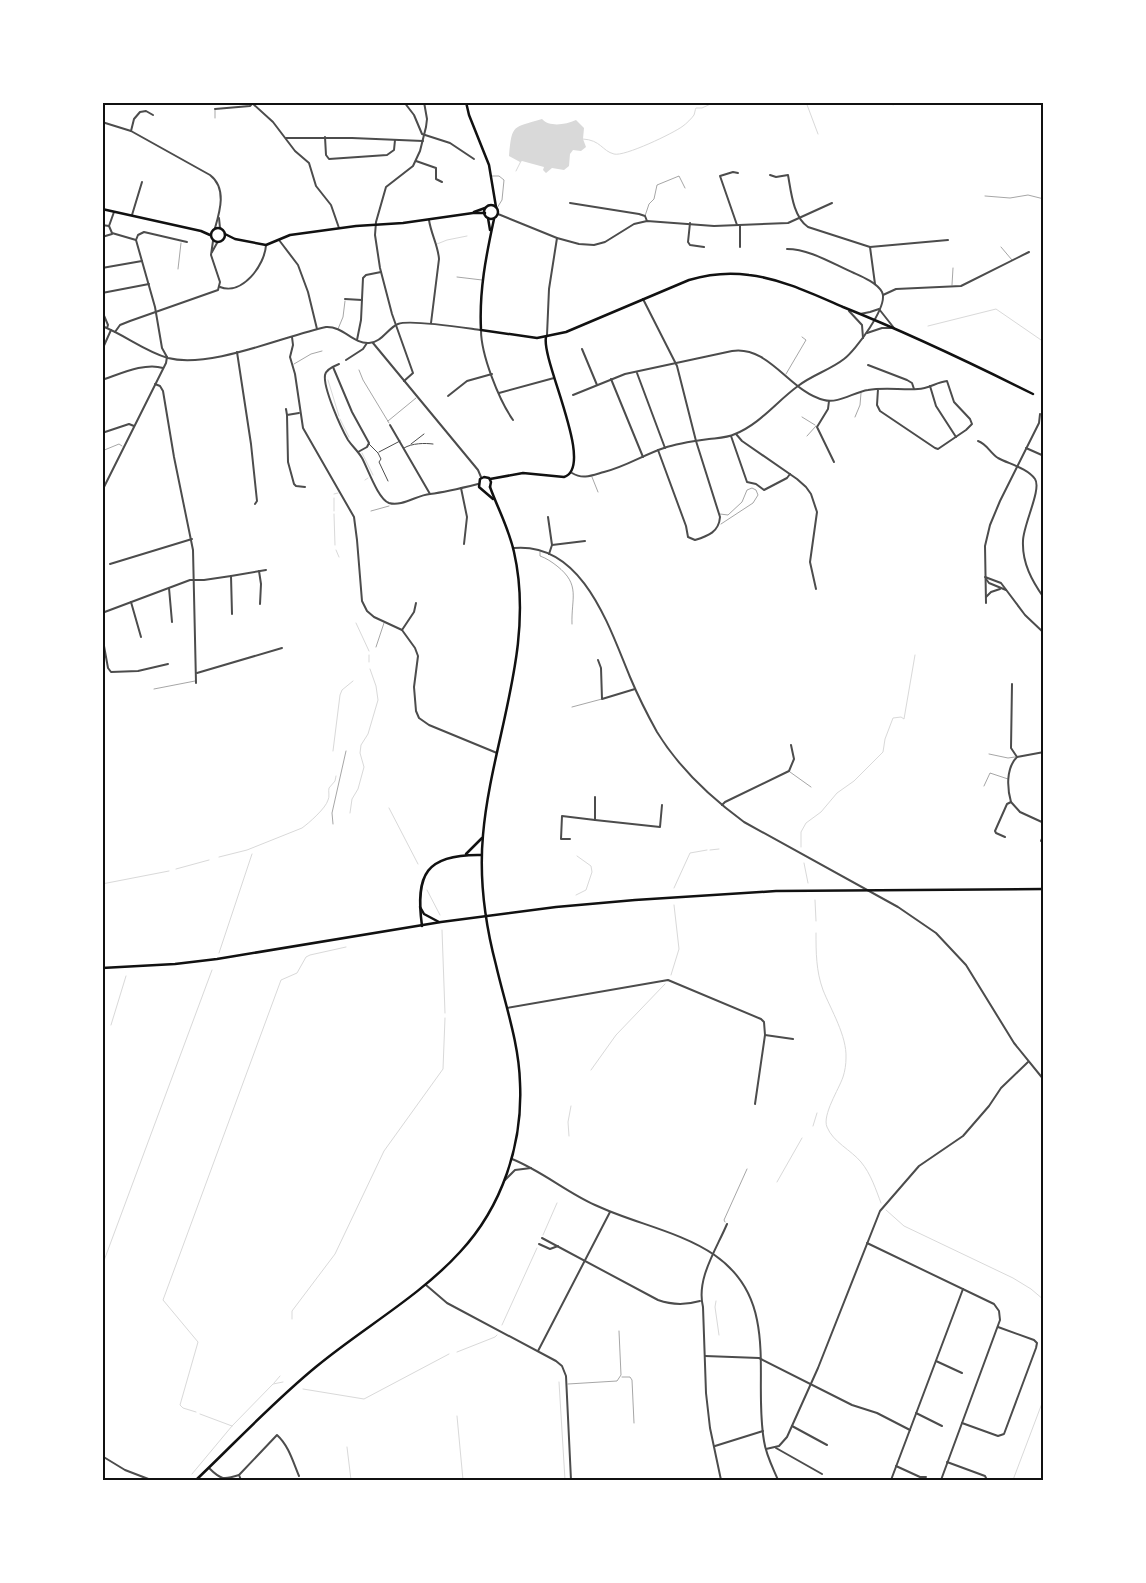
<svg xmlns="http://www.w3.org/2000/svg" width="1146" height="1583" font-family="Karla,sans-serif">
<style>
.water{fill:#d9d9d9}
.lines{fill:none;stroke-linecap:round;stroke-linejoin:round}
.stream{stroke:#d9d9d9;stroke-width:1}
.service{stroke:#4c4c4c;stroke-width:0.5}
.pedestrian{stroke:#4c4c4c;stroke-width:1}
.minor{stroke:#4c4c4c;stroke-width:2}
.tertiary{stroke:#4c4c4c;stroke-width:2}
.secondary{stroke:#111;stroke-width:2.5}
.primary{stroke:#111;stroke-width:2.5}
.neatline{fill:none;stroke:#111;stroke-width:2}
</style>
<rect width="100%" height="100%" fill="#fff"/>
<path class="water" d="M542 119C549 127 565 125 576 120L584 128 583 139 586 147 581 151 573 150 570 154 569 166 564 170 552 168 546 173 543 170 544 167 522 161 520 162 509 156C512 123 513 128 542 119Z"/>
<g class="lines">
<g class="stream">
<polyline points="806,102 818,134"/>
<polyline points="892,102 893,105"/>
<path d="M583 139C601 140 602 151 614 154 624 157 674 133 683 126 686 124 692 118 694 115 695 112 695 110 696 108H702L715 102"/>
<polyline points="516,171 521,161"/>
<polyline points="437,244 447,240 467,236"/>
<polyline points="928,326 996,309 1044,342"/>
<polyline points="328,380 339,416"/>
<polyline points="340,419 349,437"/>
<polyline points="362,453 373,475"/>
<polyline points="365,480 368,478"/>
<polyline points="334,494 338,493"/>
<polyline points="334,511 334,498"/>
<polyline points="334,514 335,545"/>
<polyline points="336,550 339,557"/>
<polyline points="356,623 369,651"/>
<polyline points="369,662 369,655"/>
<polyline points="333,751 340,695 342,690 353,681"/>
<polyline points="389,808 418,864"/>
<polyline points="350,813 352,799 358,789 364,767 360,753 361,745 368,734 378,700 376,686 370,669"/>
<polyline points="801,847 801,832 806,823 821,812 837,793 854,781 883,752 885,739 893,718 901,717 904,719 915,655"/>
<polyline points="710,850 719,849"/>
<path d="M219 857 247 850 302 828C309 823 326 808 328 800 330 797 328 791 329 788L335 781 336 776"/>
<polyline points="804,863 808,883"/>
<polyline points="176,869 209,860"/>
<polyline points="102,884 169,871"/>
<polyline points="674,888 690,853 707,850"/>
<polyline points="427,890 440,915"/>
<polyline points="576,895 586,890 592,872 591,866 577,856"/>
<polyline points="815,900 816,921"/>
<polyline points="442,930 445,1013"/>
<path d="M816 933C816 952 816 971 823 990 831 1010 847 1036 846 1058 846 1064 845 1071 843 1077 839 1089 822 1115 827 1127 833 1142 851 1150 861 1162 871 1174 876 1190 881 1203"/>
<polyline points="219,953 252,854"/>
<polyline points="671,975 679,949 674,905"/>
<polyline points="111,1025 126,976"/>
<polyline points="591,1070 616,1035 665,984"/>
<polyline points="813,1126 817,1113"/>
<polyline points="569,1136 568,1122 571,1106"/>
<polyline points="777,1182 802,1138"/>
<polyline points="886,1210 904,1226 1013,1278 1031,1289 1044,1300"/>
<polyline points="543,1235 557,1203"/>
<polyline points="102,1266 212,970"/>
<polyline points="716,1301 715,1307 719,1335"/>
<polyline points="292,1319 292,1311 335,1254 384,1151 443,1069 445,1018"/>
<polyline points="502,1325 537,1248"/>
<polyline points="457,1352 495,1337 497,1335"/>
<polyline points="559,1382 565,1480"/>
<polyline points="274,1383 280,1376"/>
<polyline points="303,1389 364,1399 449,1354"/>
<polyline points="196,1412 183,1408 180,1405 198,1342 163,1300 281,980 297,973 306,957 310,955 346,947"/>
<polyline points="200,1414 232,1426"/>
<polyline points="457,1416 463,1480"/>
<polyline points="347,1447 351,1480"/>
<polyline points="192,1474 232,1426 273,1384 283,1382"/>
<polyline points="1013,1480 1044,1398"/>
</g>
<g class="service">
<polyline points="215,110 215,118"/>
<polyline points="492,176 499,176 504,180 502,200 497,208"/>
<polyline points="985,196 1010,198 1028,195 1044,199"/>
<polyline points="645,216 649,204 654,199 657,185 679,176 685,188"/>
<polyline points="1001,247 1012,260"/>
<polyline points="178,269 181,243"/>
<polyline points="457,277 482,280"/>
<polyline points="952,285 953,268"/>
<polyline points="338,329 343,317 345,301"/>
<polyline points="294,364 311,354 322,351"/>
<polyline points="359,370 363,380 389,423"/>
<polyline points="786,374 806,340 802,337"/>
<polyline points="802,417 815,425"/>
<polyline points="855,417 860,405 861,393"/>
<polyline points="388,421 416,398"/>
<polyline points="807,436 816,426"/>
<polyline points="102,451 119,444 122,446"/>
<polyline points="592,477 598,492"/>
<polyline points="371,511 389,506"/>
<polyline points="720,514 728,515 742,502 747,490 752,488 756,490 758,495 753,503 721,524"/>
<path d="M540 552V556C546 558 552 562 557 566 581 585 571 598 572 624"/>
<polyline points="376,647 384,623"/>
<polyline points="154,689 195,681"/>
<polyline points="572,707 602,699"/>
<polyline points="989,754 1008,758 1015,757"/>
<polyline points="790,772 811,787"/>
<polyline points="984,786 990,773 1008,779"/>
<polyline points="333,824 332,813 346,751"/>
<polyline points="725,1222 724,1220 747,1169"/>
<polyline points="622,1377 630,1377 632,1380 634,1423"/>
<polyline points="568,1384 617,1381 621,1375 619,1331"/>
</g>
<g class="pedestrian">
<polyline points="369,444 378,453 381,459 379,462 388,481"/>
<polyline points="411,444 424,434"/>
<path d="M404 448C412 443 425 443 433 444"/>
<polyline points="379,452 400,441"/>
</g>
<g class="minor">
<polyline points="251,102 273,122 295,151 309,163 316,186 331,205 339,228"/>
<polyline points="404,102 414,115 422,134 450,143 474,159"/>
<polyline points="215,109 250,106 252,104"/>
<path d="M102 122 131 131 210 175C227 188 220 211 215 228"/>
<polyline points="131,131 134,119 140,112 146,111 153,115"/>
<polyline points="325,137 326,155 329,159 387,155 394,150 395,140"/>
<polyline points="286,138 352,138 423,141"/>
<polyline points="416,161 436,168 436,179 442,182"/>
<path d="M770 175 776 177 788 175C791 191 793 217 808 227L870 247 948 240"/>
<polyline points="570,203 639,214 645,216 647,221"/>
<polyline points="114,212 109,226 112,233 136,240"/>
<polyline points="498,214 557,238 579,244 594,245 605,242 634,224 647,221 714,226 788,223 832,203"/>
<polyline points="132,215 142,182"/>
<polyline points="219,218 220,228"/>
<path d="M429 220C431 234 438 245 439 259L431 323"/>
<polyline points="690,223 688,242 690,245 704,247"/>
<polyline points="102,225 109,226"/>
<polyline points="737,225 720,176 733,172 738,173"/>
<polyline points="740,225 740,247"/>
<polyline points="102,237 112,234"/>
<polyline points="136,240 155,307 162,348 167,357"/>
<polyline points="136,240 138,235 144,232 187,242"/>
<polyline points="279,240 298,265 308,292 317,329"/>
<polyline points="870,247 875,284"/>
<polyline points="212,252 217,243"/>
<polyline points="102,268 142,261"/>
<path d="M220 287C242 296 265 265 266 245"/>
<polyline points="102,293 149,284"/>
<polyline points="883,295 896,289 961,286 1029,252"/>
<polyline points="345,299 362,300"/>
<path d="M643 299 677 366 696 441 720 517C719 532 708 536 695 540L688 537 686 526 658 450"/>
<polyline points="102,311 108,325 107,328"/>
<polyline points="849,311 862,325 863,338"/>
<polyline points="860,314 870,312 879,309 894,328"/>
<path d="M481 330C481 355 499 400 513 420"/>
<polyline points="115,332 120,325 130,321 218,290 220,282 211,255 213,241"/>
<polyline points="867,333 882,328 891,328"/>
<polyline points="547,335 549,289 557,238"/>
<polyline points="292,337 293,345 290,357 295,374 303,428 354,517 357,540 362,601 367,611 374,617 402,630 415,648 418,656 414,687 416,711 419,718 429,725 497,753"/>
<polyline points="357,340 361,320 363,278 366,275 381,272"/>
<polyline points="373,343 478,470 481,477"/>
<polyline points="582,349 597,385"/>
<polyline points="102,350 111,330"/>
<polyline points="237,352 251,444 257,501 255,504"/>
<polyline points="346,360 363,349 367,343"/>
<path d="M339 364C334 366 326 369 325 375 323 388 341 428 348 440 352 446 358 451 362 458 368 469 378 499 389 503 402 507 417 495 430 494 446 492 462 488 478 484"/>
<polyline points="868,365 907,380 912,383 914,389"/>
<polyline points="333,367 352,412 369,443 367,447 358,452"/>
<polyline points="637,373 665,448"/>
<polyline points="611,379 643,457"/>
<path d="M102 380C120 374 145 362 163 368"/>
<polyline points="404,381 413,373 392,314 380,268 375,235 376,222 386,187 413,166 420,151 426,127 427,119 424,102"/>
<polyline points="155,384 160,386 163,391 174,457 193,550 196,683"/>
<polyline points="930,386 936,406 956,437"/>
<polyline points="499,393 554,378"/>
<path d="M573 395 625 374 732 351C769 345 790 392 824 400 838 404 854 392 868 390 884 387 901 390 918 389 928 389 937 382 947 381L954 402 970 419 972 424 966 430 938 449 935 448 880 411 877 405 878 389"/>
<polyline points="448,396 467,381 492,374"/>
<polyline points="829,401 828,409 817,427 834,462"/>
<polyline points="286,409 287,415"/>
<polyline points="299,413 287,415 288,462 294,484 296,486 305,487"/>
<polyline points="390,425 430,494"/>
<polyline points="102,433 129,424 134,426"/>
<polyline points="736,434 742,441 797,479 806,487 811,494 817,512 810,562 816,589"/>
<polyline points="731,436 747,482 756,484 764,490 787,478 790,474"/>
<path d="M978 441C987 444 990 453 998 458 1009 464 1027 468 1035 479 1042 489 1023 525 1023 541 1022 563 1032 581 1044 598"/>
<polyline points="1026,448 1044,456"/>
<path d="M572 473C583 480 593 475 604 472 625 467 643 455 664 448 678 443 694 441 709 439 717 438 727 438 735 434 760 424 776 402 798 386 812 375 830 370 844 359 855 351 889 306 882 292 877 283 863 277 854 273 833 264 810 249 787 249"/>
<polyline points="461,488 467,517 464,544"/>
<polyline points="548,517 552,545 549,554"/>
<polyline points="552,545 585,541"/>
<path d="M514 548C583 542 609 627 630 677 638 696 647 714 657 732 679 768 710 797 744 822L898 907 936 933 966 965 1014 1043 1044 1080"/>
<polyline points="110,564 192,539"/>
<polyline points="259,571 261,584 260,604"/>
<polyline points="231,576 266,570"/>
<polyline points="985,577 1001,583 1025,615 1044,633"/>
<polyline points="986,579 989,583 1006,590"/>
<polyline points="169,588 172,622"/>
<polyline points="986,597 991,592 1000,589"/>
<polyline points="131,602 141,637"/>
<polyline points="986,603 985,546 990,525 1000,501 1039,423 1040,414"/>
<polyline points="102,613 190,580 204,580 231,576 232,614"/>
<polyline points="402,630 414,612 416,603"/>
<polyline points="102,635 108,668 111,672 138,671 168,664"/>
<polyline points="598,660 601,668 602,699 635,689"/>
<polyline points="197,673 282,648"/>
<polyline points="1012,684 1011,748 1017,757"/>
<path d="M1017 757C1006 768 1007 788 1011 802L1020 812 1044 823"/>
<polyline points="1017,757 1044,752"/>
<polyline points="722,805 725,802 789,771 794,759 791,745"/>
<polyline points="595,820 660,827 662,805"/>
<polyline points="1044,834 1041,841 1044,843"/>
<polyline points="1005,837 996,833 995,831 1007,804 1011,802"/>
<polyline points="570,839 561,839 562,816 595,820 595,797"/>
<polyline points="507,1008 668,980 761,1019 764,1022 765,1035 755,1104"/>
<polyline points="765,1035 793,1039"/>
<path d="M542 1238 658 1300C672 1305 686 1305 700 1301"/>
<polyline points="867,1243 994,1304 999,1311 1000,1320 941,1480"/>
<polyline points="539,1244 550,1249 558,1246"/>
<polyline points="426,1285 447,1303 556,1361 562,1366 566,1376 571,1480"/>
<polyline points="538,1351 610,1212"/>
<polyline points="705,1356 759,1358 852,1405 877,1413 910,1430"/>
<polyline points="936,1361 962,1373"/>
<polyline points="916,1413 942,1426"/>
<polyline points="962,1423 998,1436 1004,1434 1036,1348 1037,1343 1034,1340 998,1327"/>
<polyline points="792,1426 827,1445"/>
<polyline points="715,1446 763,1431"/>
<polyline points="776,1448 822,1474"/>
<polyline points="766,1449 779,1446 787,1437 818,1368 880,1211 919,1166 963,1136 989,1106 1001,1088 1028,1062"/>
<polyline points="102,1456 125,1470 151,1480"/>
<polyline points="947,1462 985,1476 987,1480"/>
<polyline points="896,1466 920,1477 926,1477"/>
<path d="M209 1468C221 1480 224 1480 239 1475L241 1480"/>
<path d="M239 1475 277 1435C289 1446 293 1462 299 1476"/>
<path d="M721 1480 710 1428 706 1393 703 1307C696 1279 716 1250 727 1224"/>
<polyline points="891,1480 963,1289"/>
</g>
<g class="tertiary">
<path d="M102 326C125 335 144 351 168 358 210 369 284 336 326 327 343 326 353 344 369 343 381 343 388 328 398 324 410 319 465 328 480 330"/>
<polyline points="102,491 166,363 167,357"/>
<path d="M512 1159C542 1171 566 1192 595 1205 656 1234 741 1238 757 1320 765 1359 757 1401 764 1441 766 1455 773 1468 778 1480"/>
<polyline points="505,1180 515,1170 531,1168"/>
</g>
<g class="secondary">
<polyline points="466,102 469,115 489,165 496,207"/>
<circle cx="491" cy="212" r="7"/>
<polyline points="102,209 201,231 210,235"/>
<polyline points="474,212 485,208"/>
<polyline points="488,218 490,230"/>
<path d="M494 219C486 256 479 291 481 330L537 338 566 332 689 280C709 274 729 272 749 275 782 279 813 294 843 307 908 333 971 363 1033 394"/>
<circle cx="218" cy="235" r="7"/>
<polyline points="225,234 235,239 266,245 290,235 356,226 403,223 473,213 485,213"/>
<path d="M490 479 523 473 564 477C596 467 541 361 546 337"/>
<polyline points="490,487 491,482 489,478 484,477 480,479 479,487 493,499"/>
<path d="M196 1480C236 1442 274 1401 317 1366 363 1328 420 1296 460 1252 502 1207 523 1144 520 1083 519 1043 505 1004 496 965 485 923 479 879 483 835 491 741 536 648 514 552 509 529 498 509 490 487"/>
</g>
<g class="primary">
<polyline points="466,854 482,838"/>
<polyline points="420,907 424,914 439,922"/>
<path d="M422 926C415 874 426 854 481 855"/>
<polyline points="102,968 175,964 217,959 441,922 556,907 635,900 776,891 1044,889"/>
</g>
</g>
<rect width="1146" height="1583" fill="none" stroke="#ffffff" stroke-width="208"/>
<rect x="104" y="104" width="938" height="1375" class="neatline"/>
</svg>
